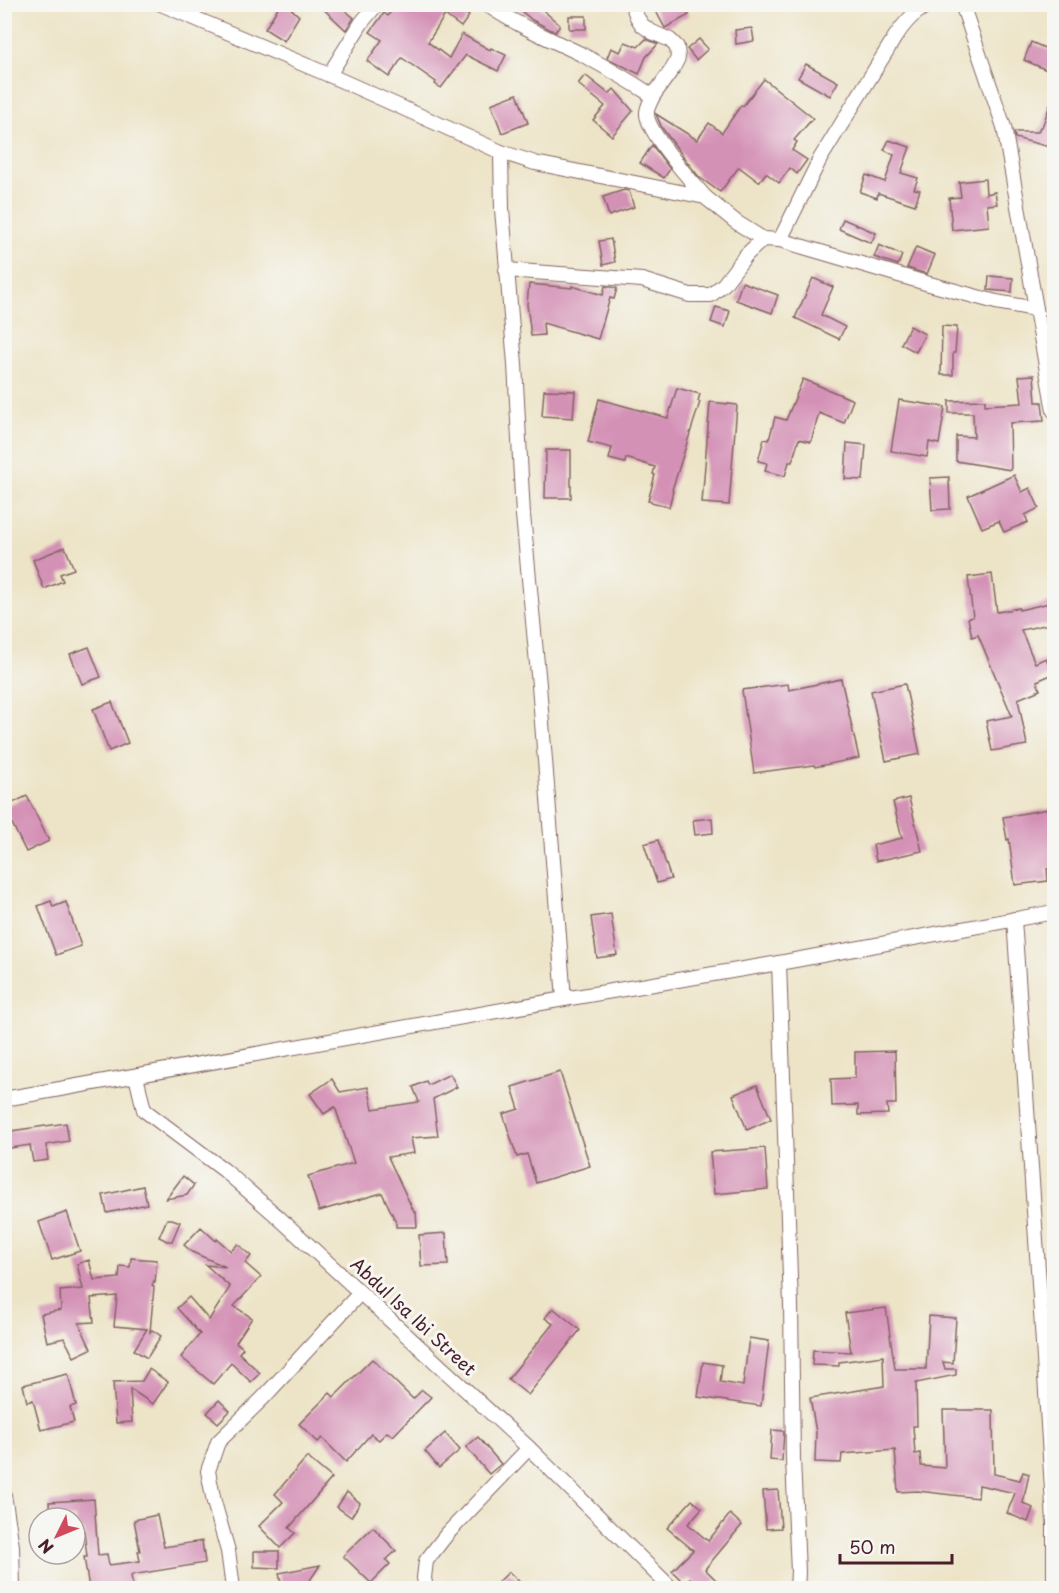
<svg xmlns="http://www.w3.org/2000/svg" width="1059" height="1593" font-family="'Playpen Sans',sans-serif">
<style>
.building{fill:#d491b6}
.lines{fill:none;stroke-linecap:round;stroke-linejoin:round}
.minor-casing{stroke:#836462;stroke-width:16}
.minor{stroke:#fff;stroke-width:14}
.labels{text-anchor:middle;stroke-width:6;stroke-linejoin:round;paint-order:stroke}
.street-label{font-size:18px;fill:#4a1f2b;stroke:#f6f6f2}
</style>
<rect width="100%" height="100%" fill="#f6f6f2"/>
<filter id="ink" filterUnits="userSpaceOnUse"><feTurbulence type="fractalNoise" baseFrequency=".0167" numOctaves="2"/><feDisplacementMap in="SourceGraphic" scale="12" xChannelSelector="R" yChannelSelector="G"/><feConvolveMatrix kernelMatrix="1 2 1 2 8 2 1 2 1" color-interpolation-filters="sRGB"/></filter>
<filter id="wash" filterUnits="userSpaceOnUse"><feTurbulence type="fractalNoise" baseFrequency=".008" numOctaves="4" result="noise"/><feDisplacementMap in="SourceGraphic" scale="24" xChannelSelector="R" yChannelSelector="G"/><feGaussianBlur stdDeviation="1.35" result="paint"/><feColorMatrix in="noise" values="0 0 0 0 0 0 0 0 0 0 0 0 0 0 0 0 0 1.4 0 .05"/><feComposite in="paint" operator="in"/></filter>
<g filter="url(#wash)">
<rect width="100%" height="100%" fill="#ede4c7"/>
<g id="blocks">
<g class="building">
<polygon points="280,4 286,4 299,16 284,41 265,29"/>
<polygon points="318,4 338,4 354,18 346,30"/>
<polygon points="395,4 452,4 469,16 461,27 445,15 428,42 449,58 462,34 490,50 491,48 506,55 498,71 466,55 441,88 435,84 436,82 402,58 389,77 367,61 382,40 370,32 384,13 388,16"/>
<polygon points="513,4 536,4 560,25 555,32 532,20"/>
<polygon points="652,4 683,4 689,15 665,28"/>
<rect x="569" y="16" width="17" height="13"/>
<polygon points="752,28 754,41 736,44 735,30"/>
<polygon points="646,39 658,44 646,57 639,74 607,58 611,48 620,52 625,42 638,47"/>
<polygon points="699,39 708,49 696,60 687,49"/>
<polygon points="1031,42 1054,52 1054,58 1049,71 1024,60"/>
<polygon points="806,64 838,82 830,96 798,78"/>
<polygon points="585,75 609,94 614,89 633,111 612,136 593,120 605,106 578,84"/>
<polygon points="764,79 813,118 794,140 797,142 792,150 807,160 797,174 790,168 779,183 766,173 759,182 739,167 720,192 699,177 688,163 662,128 656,114 697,140 709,123 722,133 741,105 743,106"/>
<polygon points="517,94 528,123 502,133 491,104"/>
<polygon points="1053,97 1054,97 1054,148 1015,138 1014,132 1038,132 1040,127 1042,127"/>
<polygon points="889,140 910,147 901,173 918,178 914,189 920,190 915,205 878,193 877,198 860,192 866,175 885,182 894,155 884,150"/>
<polygon points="652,145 670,169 664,178 640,163"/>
<polygon points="985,179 986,194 995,192 997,204 987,205 989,226 952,230 949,198 961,197 959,182"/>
<polygon points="624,190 629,191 634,207 609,216 603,197"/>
<polygon points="843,219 876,233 871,243 839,229"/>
<polygon points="611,239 615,262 603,265 599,241"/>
<polygon points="879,245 902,255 898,265 874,257"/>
<polygon points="916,247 935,255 927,274 907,268"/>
<polygon points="989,276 1013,278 1012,292 988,290"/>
<polygon points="813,278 833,287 821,315 845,327 839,339 795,318"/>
<polygon points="742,282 778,295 772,313 736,300"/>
<polygon points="529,284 572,288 572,286 603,295 605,286 617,288 614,299 610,298 598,339 543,323 544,335 531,336 527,304"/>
<polygon points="716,307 730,311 725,327 711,322"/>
<polygon points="910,326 925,334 916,352 901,344"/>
<polygon points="942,326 957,327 955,353 953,353 953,375 941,375"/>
<polygon points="1034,375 1036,402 1042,402 1044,421 1010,423 1011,470 956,461 956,436 974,437 973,413 949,413 949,401 985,400 985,405 1022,403 1019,376"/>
<polygon points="803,379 853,400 844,423 819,413 811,442 799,439 792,462 789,462 785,476 765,471 767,463 758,461 764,439 769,440 775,417 786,420"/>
<polygon points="677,388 700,394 698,401 700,402 672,490 673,491 669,507 648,501 655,475 653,474 655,467 626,458 625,463 609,459 612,448 588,442 599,399 668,418"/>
<polygon points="544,390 575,391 573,418 542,416"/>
<polygon points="899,400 945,407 939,444 929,442 927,457 891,451"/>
<polygon points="710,402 737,405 729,505 702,503"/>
<polygon points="847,443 866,445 863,480 845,479"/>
<polygon points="546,450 571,450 571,498 545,498"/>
<polygon points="1014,475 1022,492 1030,488 1039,508 1025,515 1028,522 1004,532 999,521 982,528 968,496"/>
<polygon points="949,477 950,509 932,510 930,478"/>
<polygon points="65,547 74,569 60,574 63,581 44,589 33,560"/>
<polygon points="992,574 997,612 1019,608 1019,610 1054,602 1054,623 1021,630 1035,663 1046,658 1053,674 1037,681 1040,690 1018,699 1027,745 992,751 986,721 1012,716 978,635 972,637 968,618 973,617 968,577"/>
<polygon points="89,647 101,677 82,684 70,654"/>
<polygon points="841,679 859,758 815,767 814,765 754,773 742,690 788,684 789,690"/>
<polygon points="905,684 920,754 886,761 871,691"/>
<polygon points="112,702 128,743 109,751 93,709"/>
<polygon points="27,796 49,841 26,852 4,807"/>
<polygon points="909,798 922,851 876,861 873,845 902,838 893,802"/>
<polygon points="1054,808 1054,868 1047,869 1048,881 1015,885 1009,839 1007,840 1003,817"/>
<polygon points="712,818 713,833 695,835 693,820"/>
<polygon points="658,840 671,879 657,883 644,844"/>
<polygon points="51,901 53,907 66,902 81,946 56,955 38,906"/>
<polygon points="611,914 617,955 597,958 591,917"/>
<polygon points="895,1051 896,1104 887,1104 888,1114 858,1115 858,1105 832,1106 831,1079 855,1078 855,1052"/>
<polygon points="560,1072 590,1166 536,1183 527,1154 517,1157 503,1114 519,1109 512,1087"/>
<polygon points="450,1074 457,1087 433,1099 438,1136 411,1138 414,1153 388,1157 414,1212 416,1212 417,1227 396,1227 396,1222 382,1193 319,1211 308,1176 354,1163 335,1107 324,1114 310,1094 332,1079 340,1092 368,1087 373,1109 419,1102 413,1087 426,1081 428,1085"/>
<polygon points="757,1085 771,1119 747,1130 733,1095"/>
<polygon points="66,1123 69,1141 46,1145 48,1160 33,1162 30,1145 4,1149 4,1132"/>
<polygon points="765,1148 768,1189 714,1194 710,1152"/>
<polygon points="183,1176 194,1185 187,1195 166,1199"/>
<polygon points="143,1186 147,1204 107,1213 103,1195"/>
<polygon points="67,1212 80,1251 52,1260 39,1222"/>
<polygon points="167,1219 172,1219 180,1222 172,1241 167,1241 159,1237"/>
<polygon points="201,1227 216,1241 217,1239 231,1251 238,1244 251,1256 245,1263 261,1277 234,1306 252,1318 236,1342 243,1348 239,1353 260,1373 251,1382 231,1363 213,1384 181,1357 200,1334 177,1308 189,1297 209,1320 230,1287 206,1265 226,1267 192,1252 184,1245"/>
<polygon points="446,1233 448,1265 421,1266 419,1235"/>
<polygon points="131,1258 157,1260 155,1282 154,1281 152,1285 154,1287 150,1332 152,1330 161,1336 147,1358 134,1350 147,1329 114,1326 117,1296 91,1298 94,1322 79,1323 91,1349 74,1357 64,1338 47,1342 41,1314 61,1310 60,1291 83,1289 77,1264 89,1260 94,1280 119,1278 120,1266 130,1267"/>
<polygon points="553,1308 580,1330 528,1395 508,1379 553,1324 545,1318"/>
<polygon points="886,1308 895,1369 926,1369 929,1316 956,1318 953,1363 943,1362 945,1369 956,1369 956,1375 916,1383 917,1426 913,1426 915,1454 920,1453 921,1466 945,1468 943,1410 993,1410 994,1474 1020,1480 1023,1472 1029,1474 1023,1503 1033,1508 1028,1522 1007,1513 1015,1493 979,1485 978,1498 918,1491 898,1492 895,1450 842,1454 841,1463 815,1462 816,1432 810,1398 884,1386 883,1356 839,1362 839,1366 812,1365 813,1350 851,1352 845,1313"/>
<polygon points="749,1338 769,1341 761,1406 698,1397 703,1362 722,1365 720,1382 743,1386"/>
<polygon points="372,1359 413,1399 422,1390 431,1397 393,1436 387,1432 379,1440 371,1434 346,1462 322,1438 318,1442 299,1424 330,1393 334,1397"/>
<polygon points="149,1369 168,1382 153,1404 130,1389 132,1422 116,1423 113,1382 142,1381"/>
<polygon points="68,1374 76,1405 70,1407 74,1422 41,1430 33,1400 27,1402 23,1385"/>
<polygon points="219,1400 230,1411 218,1423 207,1413"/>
<polygon points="772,1430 784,1431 782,1461 770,1460"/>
<polygon points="445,1433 460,1450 439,1468 425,1451"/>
<polygon points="478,1437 501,1464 489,1474 466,1447"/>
<polygon points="307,1457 332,1478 289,1528 295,1533 280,1548 259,1526 283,1502 275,1494"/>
<polygon points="778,1490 781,1528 766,1529 763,1491"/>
<polygon points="347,1492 360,1503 351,1517 337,1507"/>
<polygon points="94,1499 98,1555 107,1554 109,1565 140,1561 138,1551 140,1551 134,1520 157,1515 164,1547 202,1541 205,1563 131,1575 133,1588 89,1588 84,1557 87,1557 84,1530 75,1531 75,1518 50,1518 49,1502"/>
<polygon points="692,1500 702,1508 688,1524 708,1541 730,1514 742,1525 705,1569 716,1580 708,1588 700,1588 690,1578 684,1583 672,1571 693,1550 667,1528"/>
<polygon points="373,1527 396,1551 386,1560 390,1564 371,1583 343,1556"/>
<polygon points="254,1551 279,1551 279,1568 254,1567"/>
<polygon points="320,1565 305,1588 282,1588 279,1573"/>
<polygon points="509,1572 526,1588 492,1588"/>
</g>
</g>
</g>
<g filter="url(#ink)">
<use href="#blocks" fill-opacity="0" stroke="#836462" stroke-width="1.5"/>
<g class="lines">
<g class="minor-casing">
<g id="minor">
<polyline points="161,4 329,75 501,152 535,163 705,197 736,222 763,239 780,240 926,283 996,302 1036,309"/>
<path d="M486 4C516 25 548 38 581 54 606 67 630 81 653 96 651 101 646 109 647 114 647 132 692 182 705 197"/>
<polyline points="632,4 637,17 642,25 652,32 670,40 677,47 678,58 673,68 653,96"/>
<polyline points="962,4 1004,127 1054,411"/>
<polyline points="329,75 362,22 377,4"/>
<polyline points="501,152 502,209 515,364 523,515 539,685 564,999"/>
<path d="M780 240 820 159 895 37C906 21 913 13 930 4"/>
<polyline points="506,270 642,280 690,295 711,295 724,284 746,255 763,239"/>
<polyline points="1014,919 1042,1327 1054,1522 1054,1577"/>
<polyline points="779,963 791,1305 793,1459 798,1572 797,1588"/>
<polyline points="136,1076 144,1110 224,1170 277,1216 529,1448 671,1588"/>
<polyline points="4,1099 564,999 779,963 1054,912"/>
<polyline points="4,1495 12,1546 13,1588"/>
<polyline points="233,1588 228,1551 214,1502 208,1471 218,1442 263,1398 360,1293"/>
<polyline points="426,1588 424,1578 426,1561 447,1534 529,1448"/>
</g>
</g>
<use href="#minor" class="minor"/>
</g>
</g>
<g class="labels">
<g class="street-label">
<text transform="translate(413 1317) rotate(43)" y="6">Abdul Isa Ibi Street</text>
</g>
</g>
<rect width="1059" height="1593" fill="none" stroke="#f6f6f2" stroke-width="24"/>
<g transform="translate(57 1536) rotate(227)"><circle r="28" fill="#f6f6f2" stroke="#b1a0a2" stroke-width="1.5"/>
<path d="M0-4.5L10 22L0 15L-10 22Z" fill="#d1495b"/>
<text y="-9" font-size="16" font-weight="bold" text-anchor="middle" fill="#4a1f2b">N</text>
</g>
<path d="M840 1554v9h112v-9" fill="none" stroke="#4a1f2b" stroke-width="3"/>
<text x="849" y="1554" font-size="18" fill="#4a1f2b" stroke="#f6f6f2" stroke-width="4.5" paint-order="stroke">50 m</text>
</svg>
